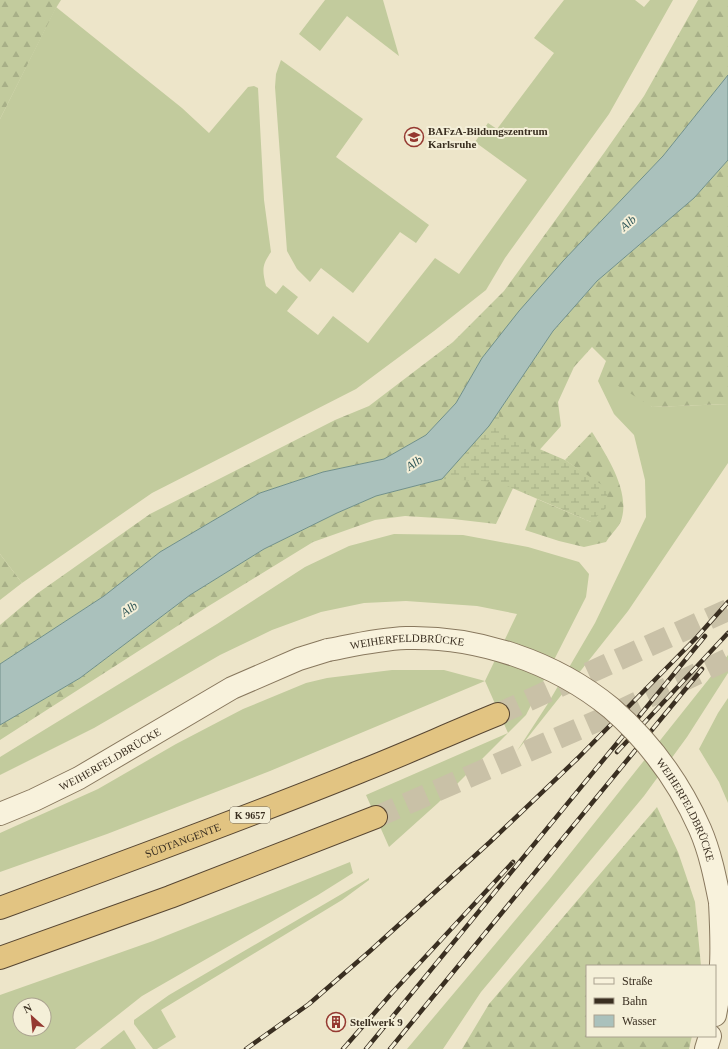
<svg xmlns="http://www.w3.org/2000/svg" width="728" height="1049" font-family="Georgia,serif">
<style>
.grass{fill:#c2cb9d;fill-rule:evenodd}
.forest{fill:url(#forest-firs)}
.wetland{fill:url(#wetland-marsh)}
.water{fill:#aac1bc;stroke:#70908a}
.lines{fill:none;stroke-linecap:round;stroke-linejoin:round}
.trunk-tunnel{stroke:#c9c1a7;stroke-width:22;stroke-dasharray:22 11;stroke-linecap:butt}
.tertiary-casing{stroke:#88785e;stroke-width:24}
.trunk-casing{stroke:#574632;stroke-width:24}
.tertiary{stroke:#f8f2dc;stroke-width:22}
.trunk{stroke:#e2c482;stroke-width:22}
.rail-casing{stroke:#3a2f21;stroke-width:4.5}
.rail{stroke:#f4efd8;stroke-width:3;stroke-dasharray:9;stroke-linecap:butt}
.tertiary-bridge-casing{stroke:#88785e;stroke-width:24;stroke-linecap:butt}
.tertiary-bridge{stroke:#f8f2dc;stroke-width:22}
.labels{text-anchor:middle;stroke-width:4;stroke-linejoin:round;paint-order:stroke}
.shield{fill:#f4efd8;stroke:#726958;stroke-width:1}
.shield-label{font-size:10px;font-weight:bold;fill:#3a2f21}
.poi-label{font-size:11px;font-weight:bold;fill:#3a2f21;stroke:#f4efd8;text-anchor:start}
.street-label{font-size:11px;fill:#3a2f21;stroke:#f4efd8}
.water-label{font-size:12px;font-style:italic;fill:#315859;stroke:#f4efd8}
</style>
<defs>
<pattern id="forest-firs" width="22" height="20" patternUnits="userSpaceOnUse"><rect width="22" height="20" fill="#c2cb9d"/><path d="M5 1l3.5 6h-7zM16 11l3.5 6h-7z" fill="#a7af87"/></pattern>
<pattern id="wetland-marsh" width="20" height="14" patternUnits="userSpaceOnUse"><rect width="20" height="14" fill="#c2cb9d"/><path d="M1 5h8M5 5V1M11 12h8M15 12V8" fill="none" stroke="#a7af87"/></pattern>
</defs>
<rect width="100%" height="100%" fill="#ede5c9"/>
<g class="grass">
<polygon points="325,0 383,0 399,56 347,16 320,51 299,34"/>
<path d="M564 0H635L644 7 650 0H673L609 114 505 258 486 290 434 331 356 389 152 493 22 583 0 554V119L56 7 182 108 209 133 248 87 254 86 258 88 264 200 271 252C262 265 262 270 266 286L276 294 283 285 298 297 287 311 318 335 333 316 368 343 435 258 459 274 527 180 475 142 488 123 497 129 554 53 534 38Z"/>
<polygon points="281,60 363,119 336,157 429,225 416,243 400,232 353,293 321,268 310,282 297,269 287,251 275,87 276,74"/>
<polygon points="606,361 652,407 728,404 728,463 628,611 517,751 547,705 595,623 646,517 645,480 634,435 614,414 598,381"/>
<polygon points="394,534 463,535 528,547 579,562 589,574 586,597 526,715 438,803 389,847 366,795 508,733 485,681 270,771 107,834 0,872 0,833 98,789 176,744 243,709 306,683 327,678 392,670 444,670 485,681 517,614 477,606 406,601 364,603 321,612 272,630 220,655 94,728 0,775 0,757 217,624 305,567 349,546"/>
<polygon points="728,655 728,673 687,737 644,796 481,992 443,1049 407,1049 549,880"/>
<polygon points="728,698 728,803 719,782 699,749 718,713"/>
<path d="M350 862 353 873 318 895 142 996 75 1049H0V995L153 941ZM20 1005H44V1029H20Z"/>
<polygon points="369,878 369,880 342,900 161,1010 176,1037 157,1049 153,1049 134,1024 134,1020 169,995"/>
<polygon points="124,1030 136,1049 100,1049"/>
</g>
<g class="forest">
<polygon points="0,0 61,0 56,8 0,119"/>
<polygon points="698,0 728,0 728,75 663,156 601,221 482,358 456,403 426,435 384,459 323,472 260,493 160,552 104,596 0,664 0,625 38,593 150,514 335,420 369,406 453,342 504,291 604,153 644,96"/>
<polygon points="728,160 728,404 652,407 607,379 606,361 592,347 574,367 558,402 561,426 534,456 515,484 496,524 453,519 405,516 375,520 313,542 207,607 0,740 0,725 80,678 190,595 264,549 337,513 376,496 442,479 489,426 553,331 597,281 694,198"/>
<path d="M592 432C607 456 631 492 621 521 618 528 610 535 606 542L584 547 559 541 525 530 537 499 591 522 582 472 565 460Z"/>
<polygon points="0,554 22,583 0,600"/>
<polygon points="657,807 678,852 695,902 701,966 587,966 587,1036 692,1036 689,1049 462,1049 489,1004"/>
</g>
<polygon class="wetland" points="499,411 500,429 514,438 565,460 608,489 606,508 591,522 498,482 442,479 489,426"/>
<polygon class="water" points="728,75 728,160 694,198 597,281 553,331 489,426 442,479 376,496 337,513 264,549 190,595 80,678 0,725 0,664 104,596 160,552 260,493 323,472 384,459 426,435 456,403 482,358 519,311 563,261 663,156"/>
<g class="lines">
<g class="trunk-tunnel">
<polyline points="498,714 728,610"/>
<polyline points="376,817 611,715 728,659"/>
</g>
<g class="tertiary-casing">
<g id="tertiary">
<path id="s1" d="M0 814 34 800 79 778 232 688 299 659 328 650"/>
<path d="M715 1015C723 976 722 942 720 902"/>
<polyline points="706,1049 710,1036"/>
</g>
</g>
<g class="trunk-casing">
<g id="trunk">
<path id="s2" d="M0 908C120 864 240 820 359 772 405 754 451 733 498 714"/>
<polyline points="0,958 170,897 376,817"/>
</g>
</g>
<use href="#tertiary" class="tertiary"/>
<use href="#trunk" class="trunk"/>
<g class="rail-casing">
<g id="rail">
<polyline points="617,752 728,633"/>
<polyline points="246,1049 309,1004 370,951 490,842 578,758 697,637 728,602"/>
<polyline points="343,1049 391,994 513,862"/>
<polyline points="366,1049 705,636"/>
<polyline points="390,1049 702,669"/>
</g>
</g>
<use href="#rail" class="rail"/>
<g class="tertiary-bridge-casing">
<g id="tertiary-bridge">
<path id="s3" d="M328 650C354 645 379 639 406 638 478 636 555 662 611 708 649 741 680 784 700 829 710 852 715 877 720 902"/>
</g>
</g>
<use href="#tertiary-bridge" class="tertiary-bridge"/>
</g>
<defs>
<g id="university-ring" transform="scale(1)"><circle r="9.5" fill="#f4efd8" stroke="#953931" stroke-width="1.5"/><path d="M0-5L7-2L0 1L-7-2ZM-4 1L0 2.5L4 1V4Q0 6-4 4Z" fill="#953931"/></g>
<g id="building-ring" transform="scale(1)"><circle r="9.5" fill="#f4efd8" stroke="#953931" stroke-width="1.5"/><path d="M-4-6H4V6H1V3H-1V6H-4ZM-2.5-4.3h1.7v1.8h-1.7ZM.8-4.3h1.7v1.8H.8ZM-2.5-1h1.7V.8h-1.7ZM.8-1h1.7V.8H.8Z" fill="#953931"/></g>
</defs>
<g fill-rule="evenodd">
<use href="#university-ring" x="414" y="137"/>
<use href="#building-ring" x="336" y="1022"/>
</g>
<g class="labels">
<rect class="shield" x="230" y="807" width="40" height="16" rx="3"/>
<g class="shield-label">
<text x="250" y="819">K 9657</text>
</g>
<g class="poi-label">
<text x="428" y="135">BAFzA-Bildungszentrum<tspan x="428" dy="13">Karlsruhe</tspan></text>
<text x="350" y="1026">Stellwerk 9</text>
</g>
<g class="street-label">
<text dy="4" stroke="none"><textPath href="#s3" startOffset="80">WEIHERFELDBRÜCKE</textPath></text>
<text dy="4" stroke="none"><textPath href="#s1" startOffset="123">WEIHERFELDBRÜCKE</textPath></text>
<text dy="4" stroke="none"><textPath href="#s3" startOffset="428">WEIHERFELDBRÜCKE</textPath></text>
<text dy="4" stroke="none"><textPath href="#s2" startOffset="195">SÜDTANGENTE</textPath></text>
</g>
<g class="water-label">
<text transform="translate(628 223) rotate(-40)" y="4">Alb</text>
<text transform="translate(414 463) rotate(-33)" y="4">Alb</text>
<text transform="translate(129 609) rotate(-34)" y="4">Alb</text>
</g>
</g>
<rect x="586" y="965" width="130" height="72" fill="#f4efd8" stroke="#aaa28f"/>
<rect x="594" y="978" width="20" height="6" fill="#f8f2dc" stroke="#aaa28f"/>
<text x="622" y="985" font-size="12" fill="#3a2f21">Straße</text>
<rect x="594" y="998" width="20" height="6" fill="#3a2f21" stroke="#aaa28f"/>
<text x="622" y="1005" font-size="12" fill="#3a2f21">Bahn</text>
<rect x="594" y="1015" width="20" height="12" fill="#aac1bc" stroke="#aaa28f"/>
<text x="622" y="1025" font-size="12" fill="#3a2f21">Wasser</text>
<g transform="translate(32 1017) rotate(333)"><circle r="19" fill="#f4efd8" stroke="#aaa28f"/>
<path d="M0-3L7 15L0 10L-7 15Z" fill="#953931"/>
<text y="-6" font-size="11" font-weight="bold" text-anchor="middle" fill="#3a2f21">N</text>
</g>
</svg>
